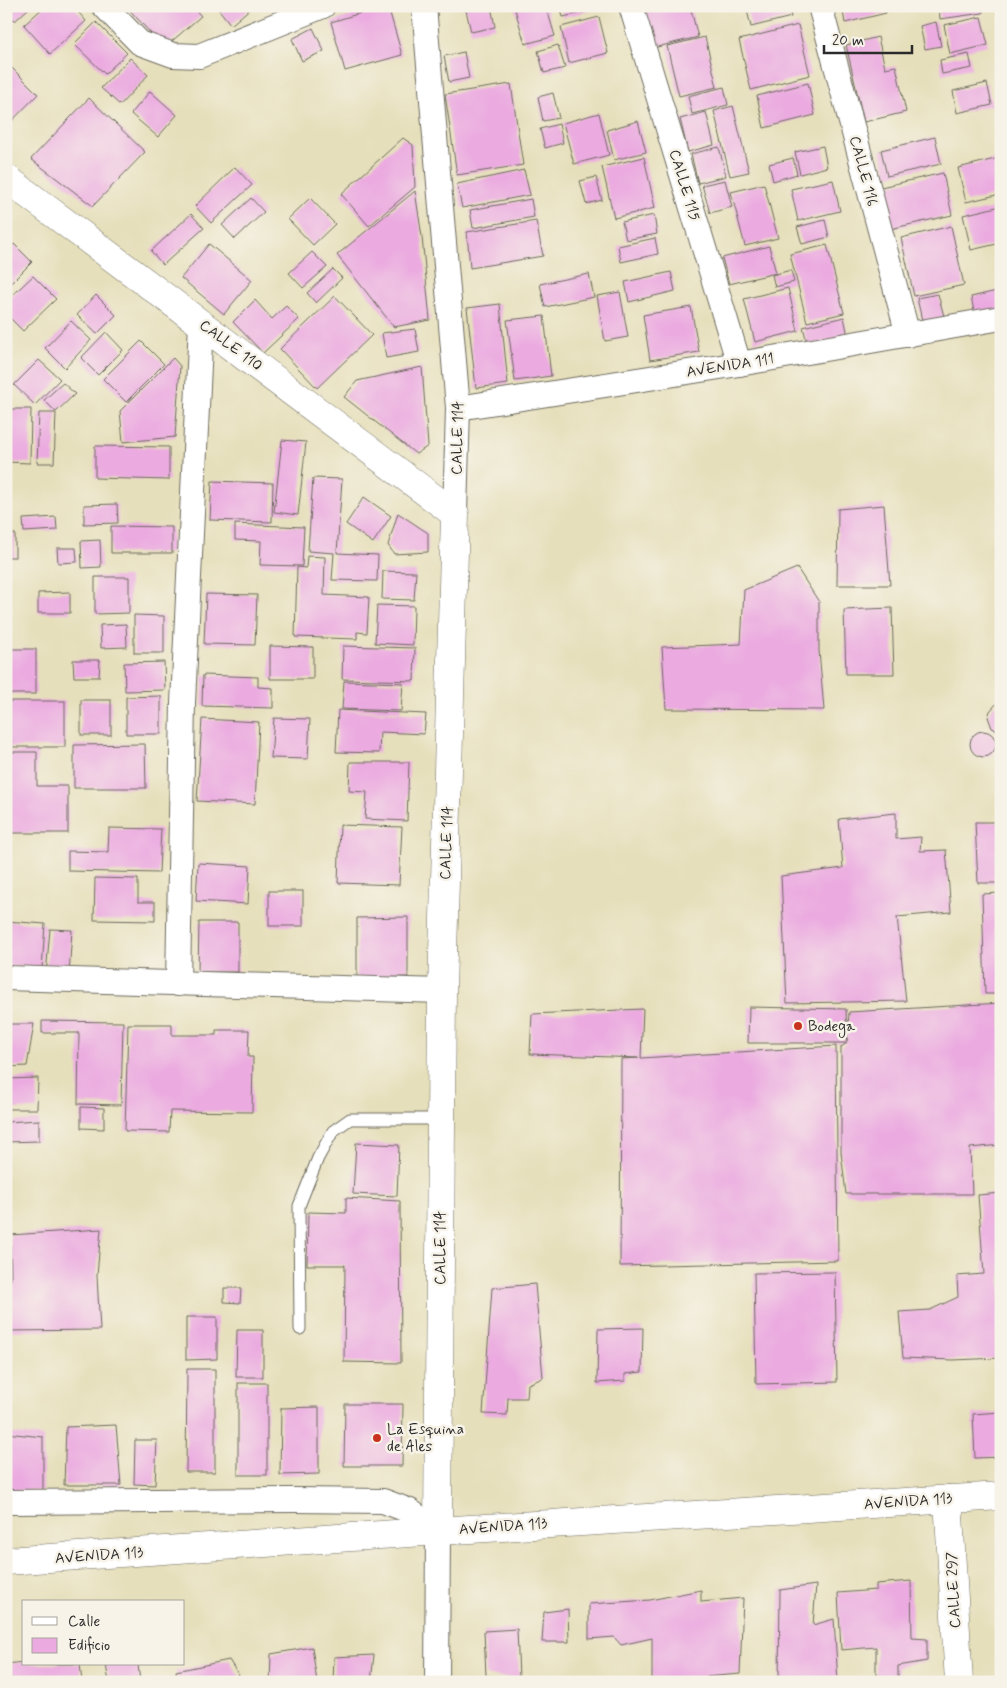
<svg xmlns="http://www.w3.org/2000/svg" width="1007" height="1688" font-family="Mynerve,sans-serif">
<style>
.building{fill:#ebabe0}
.lines{fill:none;stroke-linecap:round;stroke-linejoin:round}
.service-casing{stroke:#6c6a5d;stroke-width:13}
.minor-casing{stroke:#6c6a5d;stroke-width:26}
.tertiary-casing{stroke:#6c6a5d;stroke-width:29}
.primary-casing{stroke:#6c6a5d;stroke-width:29}
.service{stroke:#fff;stroke-width:11}
.minor{stroke:#fff;stroke-width:24}
.tertiary{stroke:#fff;stroke-width:28}
.primary{stroke:#fff;stroke-width:28}
.poi-dot{fill:#c8321e;stroke:#f7f3e8;stroke-width:2}
.labels{text-anchor:middle;stroke-width:5;stroke-linejoin:round;paint-order:stroke}
.street-label{font-size:15px;fill:#2b2b2b;stroke:#f7f3e8}
.poi-label{font-size:15px;fill:#2b2b2b;stroke:#f7f3e8;text-anchor:start}
</style>
<rect width="100%" height="100%" fill="#f7f3e8"/>
<filter id="ink" filterUnits="userSpaceOnUse"><feTurbulence type="fractalNoise" baseFrequency=".02" numOctaves="2"/><feDisplacementMap in="SourceGraphic" scale="10" xChannelSelector="R" yChannelSelector="G"/><feConvolveMatrix kernelMatrix="1 2 1 2 8 2 1 2 1" color-interpolation-filters="sRGB"/></filter>
<filter id="wash" filterUnits="userSpaceOnUse"><feTurbulence type="fractalNoise" baseFrequency=".0096" numOctaves="4" result="noise"/><feDisplacementMap in="SourceGraphic" scale="20" xChannelSelector="R" yChannelSelector="G"/><feGaussianBlur stdDeviation="1.12" result="paint"/><feColorMatrix in="noise" values="0 0 0 0 0 0 0 0 0 0 0 0 0 0 0 0 0 1.4 0 .05"/><feComposite in="paint" operator="in"/></filter>
<g filter="url(#wash)">
<rect width="100%" height="100%" fill="#e6dfbb"/>
<g id="blocks">
<g class="building">
<polygon points="6,6 31,6 15,21 6,12"/>
<polygon points="45,6 73,6 86,21 50,54 24,25"/>
<polygon points="126,6 192,6 201,16 164,48"/>
<polygon points="216,6 251,6 252,7 231,25"/>
<polygon points="384,6 388,6 402,55 345,71 331,22"/>
<polygon points="465,6 491,6 495,27 471,32"/>
<polygon points="514,6 546,6 555,36 525,44"/>
<polygon points="560,6 598,6 598,9 563,17"/>
<polygon points="643,6 690,6 698,37 653,48"/>
<polygon points="746,6 789,6 791,17 751,27"/>
<polygon points="842,6 885,6 886,13 845,23"/>
<polygon points="939,6 982,6 983,13 940,19"/>
<polygon points="599,17 608,53 569,63 561,27"/>
<polygon points="981,17 988,45 950,54 944,25"/>
<polygon points="96,22 127,53 105,74 74,44"/>
<polygon points="936,22 941,46 925,49 920,26"/>
<polygon points="798,25 810,75 751,90 739,40"/>
<polygon points="313,28 324,51 302,61 292,39"/>
<polygon points="705,37 717,87 679,96 667,46"/>
<polygon points="878,37 885,68 896,66 906,112 864,122 846,45"/>
<polygon points="558,45 565,68 544,73 538,51"/>
<polygon points="464,52 469,78 449,82 444,56"/>
<polygon points="969,54 972,68 942,74 940,60"/>
<polygon points="130,58 148,75 120,105 101,88"/>
<polygon points="9,65 38,94 6,127 6,67"/>
<polygon points="808,83 815,115 764,128 757,96"/>
<polygon points="987,83 992,105 957,113 953,91"/>
<polygon points="511,84 523,165 457,175 445,94"/>
<polygon points="724,87 728,105 692,114 688,96"/>
<polygon points="150,91 177,115 158,137 131,114"/>
<polygon points="553,93 559,118 543,121 538,97"/>
<polygon points="89,98 145,152 93,206 31,159"/>
<polygon points="733,106 749,172 730,176 714,111"/>
<polygon points="706,112 714,145 688,152 680,119"/>
<polygon points="599,113 609,155 574,164 563,123"/>
<polygon points="638,121 646,152 614,160 607,130"/>
<polygon points="559,124 563,143 545,148 540,129"/>
<polygon points="935,137 941,164 887,176 881,150"/>
<polygon points="403,138 413,145 415,187 369,226 341,194"/>
<polygon points="823,146 827,167 800,174 795,152"/>
<polygon points="719,147 726,176 698,183 691,154"/>
<polygon points="644,157 655,208 614,218 602,167"/>
<polygon points="793,158 797,174 773,181 769,164"/>
<polygon points="999,158 1001,165 1001,194 966,202 958,168"/>
<polygon points="235,167 252,185 211,223 195,206"/>
<polygon points="524,170 530,195 462,208 457,184"/>
<polygon points="943,173 952,215 890,229 881,187"/>
<polygon points="596,177 602,200 586,204 580,181"/>
<polygon points="725,180 732,207 710,213 702,185"/>
<polygon points="833,180 840,211 798,221 791,189"/>
<polygon points="764,184 778,238 745,246 731,192"/>
<polygon points="415,191 422,237 430,320 394,327 337,255"/>
<polygon points="251,198 264,212 235,239 222,225"/>
<polygon points="310,198 335,224 313,245 288,219"/>
<polygon points="531,199 534,217 473,228 470,210"/>
<polygon points="1001,206 1001,243 971,250 963,215"/>
<polygon points="191,214 204,228 163,265 151,251"/>
<polygon points="654,215 657,234 626,240 622,222"/>
<polygon points="825,220 829,237 802,244 797,227"/>
<polygon points="536,221 543,256 470,268 467,232"/>
<polygon points="951,226 964,285 914,296 901,238"/>
<polygon points="655,238 658,254 621,262 618,246"/>
<polygon points="14,244 32,262 6,288 6,252"/>
<polygon points="209,244 252,280 224,314 181,278"/>
<polygon points="827,245 844,313 807,322 790,254"/>
<polygon points="769,246 776,273 729,284 722,258"/>
<polygon points="312,252 327,267 303,288 289,273"/>
<polygon points="333,269 342,278 316,303 307,293"/>
<polygon points="791,270 794,282 775,287 772,275"/>
<polygon points="671,272 675,291 629,302 625,282"/>
<polygon points="589,274 594,297 545,307 540,284"/>
<polygon points="33,276 56,299 23,331 6,314 6,301"/>
<polygon points="788,288 798,331 755,342 744,299"/>
<polygon points="1001,290 1001,310 975,316 971,297"/>
<polygon points="620,292 628,337 605,341 597,296"/>
<polygon points="938,294 945,320 923,325 917,298"/>
<polygon points="96,295 116,315 97,334 77,315"/>
<polygon points="335,296 372,335 317,388 280,349"/>
<polygon points="255,300 272,319 286,306 299,319 263,353 233,322"/>
<polygon points="500,304 508,384 476,388 467,308"/>
<polygon points="691,307 699,352 650,360 643,315"/>
<polygon points="544,316 551,376 515,381 507,320"/>
<polygon points="844,317 848,336 808,346 803,327"/>
<polygon points="71,321 91,340 65,368 45,348"/>
<polygon points="415,329 419,352 386,358 382,333"/>
<polygon points="106,332 123,350 98,375 81,358"/>
<polygon points="141,341 164,364 126,402 103,379"/>
<polygon points="173,358 180,366 175,437 123,442 120,411"/>
<polygon points="39,360 60,379 35,405 14,385"/>
<polygon points="422,367 428,446 416,454 344,397 357,381"/>
<polygon points="63,383 75,394 56,412 44,400"/>
<polygon points="6,409 31,409 30,463 6,462"/>
<polygon points="39,413 56,413 54,463 37,463"/>
<polygon points="282,440 306,442 298,515 274,512"/>
<polygon points="95,446 169,447 169,480 95,478"/>
<polygon points="313,478 342,479 337,553 378,555 377,581 332,580 334,553 308,551"/>
<polygon points="212,481 273,483 272,522 210,520"/>
<polygon points="364,497 391,516 373,543 346,524"/>
<polygon points="117,504 118,523 84,524 84,505"/>
<polygon points="884,505 890,585 837,585 838,509"/>
<polygon points="398,513 428,533 428,552 394,554 388,545"/>
<polygon points="56,517 57,530 24,532 23,519"/>
<polygon points="235,524 304,527 302,566 260,565 261,541 235,540"/>
<polygon points="111,526 172,527 172,553 111,553"/>
<rect x="6" y="534" width="9" height="23"/>
<polygon points="100,540 101,567 82,568 81,541"/>
<polygon points="57,548 76,548 77,562 58,563"/>
<polygon points="307,556 325,557 324,595 369,597 367,633 357,632 357,639 295,637 297,567 306,568"/>
<polygon points="797,568 819,602 819,650 824,710 666,709 662,647 741,644 744,590"/>
<polygon points="383,571 416,572 414,600 382,599"/>
<polygon points="95,577 129,577 129,613 95,614"/>
<polygon points="70,592 70,613 38,613 38,593"/>
<polygon points="206,594 257,595 255,645 204,644"/>
<polygon points="377,605 414,606 413,645 375,643"/>
<polygon points="892,608 894,674 846,674 844,610"/>
<polygon points="134,615 164,616 164,653 134,653"/>
<polygon points="126,624 127,647 101,648 100,625"/>
<polygon points="270,646 313,647 313,679 270,679"/>
<polygon points="343,646 415,648 414,681 342,679"/>
<rect x="7" y="649" width="29" height="45"/>
<polygon points="73,660 100,660 99,677 74,677"/>
<polygon points="164,662 165,690 125,691 124,663"/>
<polygon points="1001,663 1001,681 1000,681 998,669"/>
<polygon points="203,675 258,677 258,687 273,688 273,708 202,706"/>
<polygon points="344,681 403,683 401,711 342,709"/>
<polygon points="161,696 161,734 126,734 126,697"/>
<rect x="81" y="700" width="30" height="35"/>
<rect x="6" y="701" width="59" height="46"/>
<polygon points="997,703 1001,703 1001,732 992,728 988,717 990,711"/>
<polygon points="338,710 426,714 424,734 380,732 379,753 336,752"/>
<polygon points="274,718 310,719 308,759 271,758"/>
<polygon points="202,719 259,722 255,804 197,801"/>
<circle cx="983" cy="744" r="13"/>
<polygon points="145,744 146,788 74,788 74,745"/>
<polygon points="6,752 37,752 37,786 68,786 68,833 6,833"/>
<polygon points="350,762 409,762 407,821 365,819 367,792 349,791"/>
<polygon points="896,813 896,839 921,837 920,851 946,850 951,912 897,917 906,1001 787,1003 781,876 843,868 839,819"/>
<polygon points="975,822 1001,822 1001,883 978,883"/>
<polygon points="340,825 402,827 399,885 338,883"/>
<polygon points="109,828 161,829 159,873 68,871 68,851 108,852"/>
<polygon points="198,863 250,866 248,904 196,901"/>
<polygon points="95,878 138,879 138,902 155,902 155,921 94,920"/>
<rect x="269" y="891" width="34" height="35"/>
<polygon points="1001,893 1001,994 985,994 982,894"/>
<polygon points="408,917 408,977 357,978 357,918"/>
<polygon points="6,921 45,924 42,969 6,966"/>
<polygon points="199,922 238,922 238,972 198,972"/>
<polygon points="50,929 72,930 69,976 46,975"/>
<polygon points="1001,1003 1001,1145 970,1148 972,1194 846,1194 841,1152 841,1047 847,1043 748,1043 749,1007 846,1009 847,1041 849,1012"/>
<polygon points="643,1009 641,1058 836,1046 838,1261 620,1266 621,1059 639,1058 530,1054 532,1014"/>
<polygon points="42,1021 123,1022 121,1105 78,1104 79,1033 42,1033"/>
<polygon points="6,1024 34,1024 27,1066 6,1067"/>
<polygon points="128,1024 172,1024 172,1035 216,1035 216,1030 249,1030 248,1057 253,1057 252,1112 170,1111 169,1132 125,1131"/>
<polygon points="38,1078 37,1109 6,1109 6,1079"/>
<polygon points="81,1107 104,1108 104,1129 81,1128"/>
<polygon points="39,1120 39,1141 6,1142 6,1122"/>
<polygon points="356,1143 399,1145 397,1196 353,1194"/>
<polygon points="1001,1193 1001,1358 953,1360 903,1358 899,1312 930,1310 958,1297 957,1276 984,1274 978,1195"/>
<polygon points="346,1198 400,1201 401,1363 344,1362 345,1265 307,1265 308,1212 346,1213"/>
<polygon points="101,1229 97,1276 100,1330 6,1331 6,1283 11,1280 10,1235"/>
<polygon points="835,1272 837,1382 756,1384 754,1273"/>
<polygon points="535,1284 543,1378 528,1384 527,1398 508,1398 507,1415 483,1414 492,1288"/>
<polygon points="224,1288 241,1288 240,1303 224,1302"/>
<polygon points="186,1317 217,1317 217,1359 186,1360"/>
<polygon points="643,1328 642,1372 625,1374 625,1381 597,1383 598,1329"/>
<polygon points="237,1330 263,1330 263,1377 236,1377"/>
<polygon points="187,1369 215,1369 215,1472 186,1472"/>
<rect x="238" y="1383" width="29" height="92"/>
<polygon points="345,1404 403,1404 402,1466 344,1466"/>
<polygon points="319,1407 319,1474 280,1475 281,1408"/>
<polygon points="1001,1412 1001,1457 975,1458 973,1414"/>
<polygon points="116,1425 121,1485 64,1485 66,1427"/>
<polygon points="6,1433 43,1437 43,1491 6,1490"/>
<polygon points="135,1440 157,1440 155,1485 134,1484"/>
<polygon points="911,1581 912,1638 927,1639 927,1661 898,1666 898,1678 876,1681 876,1647 841,1650 838,1593 876,1590 876,1584"/>
<polygon points="816,1585 813,1625 834,1619 838,1682 779,1682 780,1590"/>
<polygon points="701,1590 701,1602 743,1598 740,1674 705,1677 704,1682 652,1682 652,1638 621,1645 614,1637 589,1639 589,1604 650,1600"/>
<polygon points="568,1609 569,1642 542,1642 544,1612"/>
<polygon points="517,1629 519,1678 486,1676 484,1631"/>
<polygon points="312,1647 317,1682 270,1682 271,1654"/>
<polygon points="374,1655 371,1682 333,1682 334,1657"/>
<polygon points="229,1660 243,1682 177,1682 176,1671"/>
<polygon points="24,1662 24,1664 80,1664 82,1682 6,1682 6,1664"/>
<polygon points="112,1664 138,1664 140,1682 109,1682 106,1665"/>
</g>
</g>
</g>
<g filter="url(#ink)">
<use href="#blocks" fill-opacity="0" stroke="#6c6a5d" stroke-width="1"/>
<g class="lines">
<g class="service-casing">
<polyline id="service" points="300,1329 299,1206 318,1158 333,1131 350,1119 441,1119"/>
</g>
<g class="minor-casing">
<g id="minor">
<polyline points="104,6 140,43 173,55 199,56 323,6"/>
<polyline points="424,6 458,408 455,514"/>
<polyline points="631,6 739,364"/>
<polyline points="820,6 908,335"/>
<polyline points="458,408 739,364 1001,318"/>
<polyline points="6,978 442,991"/>
<polyline points="178,984 183,703 201,323"/>
<polyline points="6,1502 294,1500 383,1501 410,1511 438,1531 437,1682"/>
</g>
</g>
<g class="tertiary-casing">
<g id="tertiary">
<polyline points="6,178 455,514 442,991 438,1531"/>
<polyline points="948,1499 959,1682"/>
</g>
</g>
<g class="primary-casing">
<polyline id="primary" points="6,1561 438,1531 1001,1496"/>
</g>
<use href="#service" class="service"/>
<use href="#minor" class="minor"/>
<use href="#tertiary" class="tertiary"/>
<use href="#primary" class="primary"/>
</g>
</g>
<g class="poi-dot">
<circle cx="798" cy="1026" r="5"/>
<circle cx="377" cy="1438" r="5"/>
</g>
<g class="labels">
<g class="street-label">
<text transform="translate(864 171) rotate(75)" y="5">CALLE 116</text>
<text transform="translate(685 185) rotate(73)" y="5">CALLE 115</text>
<text transform="translate(231 345) rotate(37)" y="5">CALLE 110</text>
<text transform="translate(730 365) rotate(-9)" y="5">AVENIDA 111</text>
<text transform="translate(457 438) rotate(-89)" y="5">CALLE 114</text>
<text transform="translate(446 843) rotate(-88)" y="5">CALLE 114</text>
<text transform="translate(440 1248) rotate(-90)" y="5">CALLE 114</text>
<text transform="translate(908 1501) rotate(-4)" y="5">AVENIDA 113</text>
<text transform="translate(503 1526) rotate(-4)" y="5">AVENIDA 113</text>
<text transform="translate(99 1555) rotate(-4)" y="5">AVENIDA 113</text>
<text transform="translate(953 1590) rotate(-93)" y="5">CALLE 297</text>
</g>
<g class="poi-label">
<text x="808" y="1031">Bodega</text>
<text x="387" y="1434">La Esquina<tspan x="387" dy="17">de Ales</tspan></text>
</g>
</g>
<rect width="1007" height="1688" fill="none" stroke="#f7f3e8" stroke-width="25"/>
<rect x="22" y="1600" width="162" height="65" fill="#f7f3e8" stroke="#a5a39c"/>
<rect x="32" y="1617" width="25" height="8" fill="#ffffff" stroke="#a5a39c"/>
<text x="68" y="1626" font-size="15" fill="#2b2b2b">Calle</text>
<rect x="32" y="1638" width="25" height="15" fill="#ebabe0" stroke="#a5a39c"/>
<text x="68" y="1650" font-size="15" fill="#2b2b2b">Edificio</text>
<path d="M824 45v8h88v-8" fill="none" stroke="#2b2b2b" stroke-width="2.5"/>
<text x="832" y="45" font-size="15" fill="#2b2b2b" stroke="#f7f3e8" stroke-width="4" paint-order="stroke">20 m</text>
</svg>
